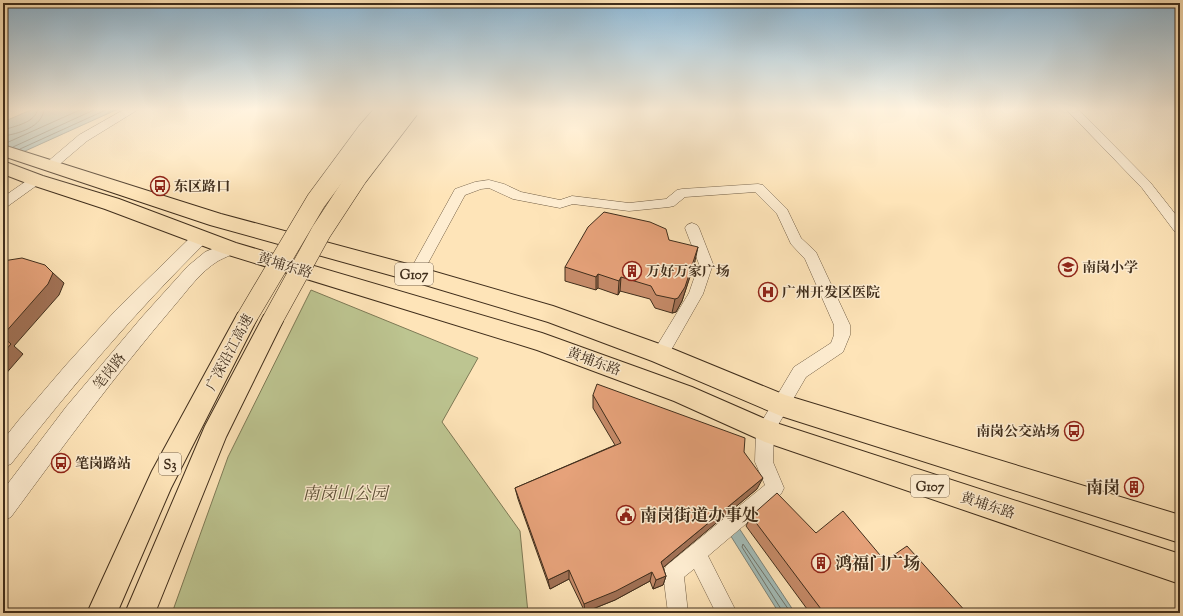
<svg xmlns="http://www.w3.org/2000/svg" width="1183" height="616" font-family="'Sorts Mill Goudy','Noto Serif SC',serif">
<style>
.green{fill:#bdc591;stroke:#7e7a56}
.water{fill:#a3bcb8;stroke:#7b837a}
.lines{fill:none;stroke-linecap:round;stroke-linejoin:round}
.shore{stroke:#72756a;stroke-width:1}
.minor-casing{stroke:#705c43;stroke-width:1}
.tertiary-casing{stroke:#705c43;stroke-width:1}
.trunk-casing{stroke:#402e1c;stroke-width:2}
.motorway-casing{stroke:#402e1c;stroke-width:2}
.minor{fill:#feedd1;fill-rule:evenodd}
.tertiary{fill:#feedd1;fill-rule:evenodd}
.trunk{fill:#fee4b8;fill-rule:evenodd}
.motorway{fill:#fee4b8;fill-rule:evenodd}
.motorway-bridge-casing{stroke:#402e1c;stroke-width:21;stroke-linecap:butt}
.motorway-bridge{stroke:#fee4b8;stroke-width:20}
.wall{fill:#c68b69;stroke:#402e1c}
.shaded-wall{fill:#a17155;stroke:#402e1c}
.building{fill:#e6a27a;stroke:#402e1c}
.labels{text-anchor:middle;stroke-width:3;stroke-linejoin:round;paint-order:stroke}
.shield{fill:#feedd1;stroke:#796752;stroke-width:1}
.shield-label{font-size:13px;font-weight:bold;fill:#402e1c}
.poi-label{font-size:14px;font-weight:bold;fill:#402e1c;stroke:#feedd1;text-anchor:start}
.street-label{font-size:14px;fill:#402e1c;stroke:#feedd1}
.near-poi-label{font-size:17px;font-weight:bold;fill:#402e1c;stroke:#feedd1;text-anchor:start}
.near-park-label{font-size:17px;font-style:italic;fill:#594c33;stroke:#feedd1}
</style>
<rect width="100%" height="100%" fill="#fee4b8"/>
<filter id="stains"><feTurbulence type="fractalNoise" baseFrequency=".005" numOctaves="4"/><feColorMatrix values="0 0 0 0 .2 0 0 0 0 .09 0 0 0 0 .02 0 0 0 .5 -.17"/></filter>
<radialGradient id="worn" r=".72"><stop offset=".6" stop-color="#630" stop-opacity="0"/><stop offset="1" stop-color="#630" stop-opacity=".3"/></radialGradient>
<polygon class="green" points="311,290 478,358 442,422 520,531 528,613 172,613 228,457"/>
<g class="water">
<polygon points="33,109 118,109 3,161 3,122"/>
<polygon points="735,522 795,613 779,613 727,530"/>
</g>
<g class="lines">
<g class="shore">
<path d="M3 130C15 126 35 123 38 109"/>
<path d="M3 136C18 134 43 127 44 109"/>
<polyline points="4,144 82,109"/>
<polyline points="13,147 96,109"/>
<polyline points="20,149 108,109"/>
<polyline points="782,613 781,609 742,547 743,544 791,613"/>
</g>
<g class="minor-casing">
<g id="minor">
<polygon points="125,109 139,109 87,141 54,169 46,169 44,166 46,163 79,135"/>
<polygon points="1066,109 1078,109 1150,182 1180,220 1180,234 1175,232 1142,188"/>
<polygon points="36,176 40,177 42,180 40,183 8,206 3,207 3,197 32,177"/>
<polygon points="489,180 504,184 521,192 560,200 572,196 629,203 666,199 677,190 682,189 758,184 763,185 787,209 801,238 816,252 850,325 850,335 843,352 806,377 774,432 773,462 784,488 781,494 708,556 737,613 716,613 694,569 684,577 688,613 668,613 663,573 666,566 765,485 755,462 756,431 759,426 794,367 831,343 834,335 834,325 805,259 791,244 777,214 755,192 685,197 674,206 669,207 629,211 573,204 560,208 513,199 489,188 481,189 465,195 420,278 415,279 410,278 408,274 455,189 475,182"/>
<polygon points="692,223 697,225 699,228 713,264 703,294 666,359 660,361 654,359 652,354 689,293 699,264 685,228 687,225"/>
</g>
</g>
<g class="tertiary-casing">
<g id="tertiary">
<path d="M201 231 207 233 210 237 207 241C136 311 72 386 11 464L3 467V440L18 421 66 365 116 310 195 233Z"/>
<path d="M229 242 235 244 238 248C234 255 225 257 218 261 200 272 187 291 174 306 116 374 64 445 11 517L3 521V490L66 407 142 317 188 266 205 252Z"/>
</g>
</g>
<g class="trunk-casing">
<g id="trunk">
<polygon points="3,145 221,214 415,266 553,306 668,347 785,395 1180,515 1180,543 781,416 652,361 548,322 415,282 210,225 3,156"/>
<polygon points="3,161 43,176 119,199 236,243 542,333 692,387 770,421 1180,554 1180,584 765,442 674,401 537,350 222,253 105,209 29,184 3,174"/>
</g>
</g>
<g class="motorway-casing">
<g id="motorway">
<polygon points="246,310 254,313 257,319 171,488 117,613 87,613 152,471 238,313"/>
<polygon points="272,312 280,315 283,321 226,437 155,613 125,613 205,426 264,315"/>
</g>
</g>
<use href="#minor" class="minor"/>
<use href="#tertiary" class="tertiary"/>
<use href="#trunk" class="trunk"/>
<use href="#motorway" class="motorway"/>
<g class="motorway-bridge-casing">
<g id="motorway-bridge">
<polyline points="246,319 316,201 367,132 387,109"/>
<polyline points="272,321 321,232 357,177 409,109"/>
</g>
</g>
<use href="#motorway-bridge" class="motorway-bridge"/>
</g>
<g class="wall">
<polygon points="669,240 695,261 682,301 676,312 672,313 655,308 650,299 620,291 618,295 598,288 596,290 565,281 565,267"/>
<polygon points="593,395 744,452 757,489 663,567 666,576 663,585 653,589 650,581 615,600 585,612 569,579 550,589 518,499 515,488 615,445 593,408"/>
<polygon points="751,516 816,533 885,561 967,613 810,613 746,526"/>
</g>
<g class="shaded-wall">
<polygon points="3,219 7,224 3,226"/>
<polygon points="698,247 695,261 682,301 676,312 672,313 675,299"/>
<polygon points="53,273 64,283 59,295 14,346 23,354 3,377 3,335"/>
<polygon points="598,274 598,288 596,290 596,277"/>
<polygon points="621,277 620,291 618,295 619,281"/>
<polygon points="763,478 757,489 659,571 661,562"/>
<polygon points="569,570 569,579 550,589 548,580"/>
<polygon points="652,572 650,581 615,600 585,612 584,604"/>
<polygon points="666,576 663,585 653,589 656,580"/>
</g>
<g class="building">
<polygon points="604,212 650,222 666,229 669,240 698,247 685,287 678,298 675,299 656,295 651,286 621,277 619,281 598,274 596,277 565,267 588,227"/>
<polygon points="22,258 45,265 53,273 48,284 3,335 3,261"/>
<polygon points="3,337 11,344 3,353"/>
<polygon points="597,384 745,438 744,452 763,478 661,562 666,576 656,580 652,572 616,591 584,604 569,570 548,580 515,488 621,443 593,395"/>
<polygon points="777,493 816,533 843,511 885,561 907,546 967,613 824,613 751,516"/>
</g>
<linearGradient id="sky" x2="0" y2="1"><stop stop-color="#8cb7d5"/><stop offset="0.56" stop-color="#fff3df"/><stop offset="1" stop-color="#fff3df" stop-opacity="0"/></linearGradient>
<rect width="1183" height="195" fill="url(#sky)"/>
<defs>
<g id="bus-ring" transform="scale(1)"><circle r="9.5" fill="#feedd1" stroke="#8f2418" stroke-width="1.5"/><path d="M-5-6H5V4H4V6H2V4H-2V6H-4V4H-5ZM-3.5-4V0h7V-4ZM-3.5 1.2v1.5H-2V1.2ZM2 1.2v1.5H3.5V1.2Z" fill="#8f2418"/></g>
<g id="school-ring" transform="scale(1)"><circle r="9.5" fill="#feedd1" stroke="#8f2418" stroke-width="1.5"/><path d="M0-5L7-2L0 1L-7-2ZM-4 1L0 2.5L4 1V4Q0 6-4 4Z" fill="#8f2418"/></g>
<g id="building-ring" transform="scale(1)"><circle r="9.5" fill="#feedd1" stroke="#8f2418" stroke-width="1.5"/><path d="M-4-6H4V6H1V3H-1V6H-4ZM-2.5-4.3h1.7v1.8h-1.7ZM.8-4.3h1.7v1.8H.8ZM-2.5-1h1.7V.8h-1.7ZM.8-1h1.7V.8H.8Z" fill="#8f2418"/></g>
<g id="hospital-ring" transform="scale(1)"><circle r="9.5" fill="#feedd1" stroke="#8f2418" stroke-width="1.5"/><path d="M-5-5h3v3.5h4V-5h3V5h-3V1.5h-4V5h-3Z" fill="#8f2418"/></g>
<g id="civic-ring" transform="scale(1)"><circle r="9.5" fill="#feedd1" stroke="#8f2418" stroke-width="1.5"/><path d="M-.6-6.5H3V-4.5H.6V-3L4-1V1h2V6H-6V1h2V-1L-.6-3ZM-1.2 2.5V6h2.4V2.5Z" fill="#8f2418"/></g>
</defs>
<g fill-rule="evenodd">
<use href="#bus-ring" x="160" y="186"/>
<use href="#school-ring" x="1068" y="267"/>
<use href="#building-ring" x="632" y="271"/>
<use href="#hospital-ring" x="768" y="292"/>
<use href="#bus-ring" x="1074" y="431"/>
<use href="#bus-ring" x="61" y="463"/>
<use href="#building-ring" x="1134" y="487"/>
<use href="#civic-ring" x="626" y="515"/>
<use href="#building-ring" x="821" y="563"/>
</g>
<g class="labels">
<g class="shield">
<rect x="395" y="263" width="38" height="22" rx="3"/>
<rect x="159" y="453" width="22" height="22" rx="3"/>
<rect x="911" y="475" width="38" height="22" rx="3"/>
</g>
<g class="shield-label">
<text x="414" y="279">G107</text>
<text x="170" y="469">S3</text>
<text x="930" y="491">G107</text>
</g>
<g class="poi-label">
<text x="174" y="191">东区路口</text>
<text x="1082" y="272">南岗小学</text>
<text x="646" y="276">万好万家广场</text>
<text x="782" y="297">广州开发区医院</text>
<text x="1060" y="436" text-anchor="end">南岗公交站场</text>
<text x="75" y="468">笔岗路站</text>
</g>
<g class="street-label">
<text transform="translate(285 265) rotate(17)" y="5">黄埔东路</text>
<text transform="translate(229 352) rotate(-62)" y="5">广深沿江高速</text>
<text transform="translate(594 361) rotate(20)" y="5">黄埔东路</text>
<text transform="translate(109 371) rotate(-51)" y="5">笔岗路</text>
<text transform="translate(988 505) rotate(18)" y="5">黄埔东路</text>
</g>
<g class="near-poi-label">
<text x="1120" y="493" text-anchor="end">南岗</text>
<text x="640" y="521">南岗街道办事处</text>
<text x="835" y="569">鸿福门广场</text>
</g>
<g class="near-park-label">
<text x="345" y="499">南岗山公园</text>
</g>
</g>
<rect width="1183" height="616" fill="none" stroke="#fee4b8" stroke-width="16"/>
<rect x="4" y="4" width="1175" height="608" fill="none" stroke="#402e1c" stroke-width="2"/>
<rect x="8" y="8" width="1167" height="600" fill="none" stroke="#402e1c"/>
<rect width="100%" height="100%" filter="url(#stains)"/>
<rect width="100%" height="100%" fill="url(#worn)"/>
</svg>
